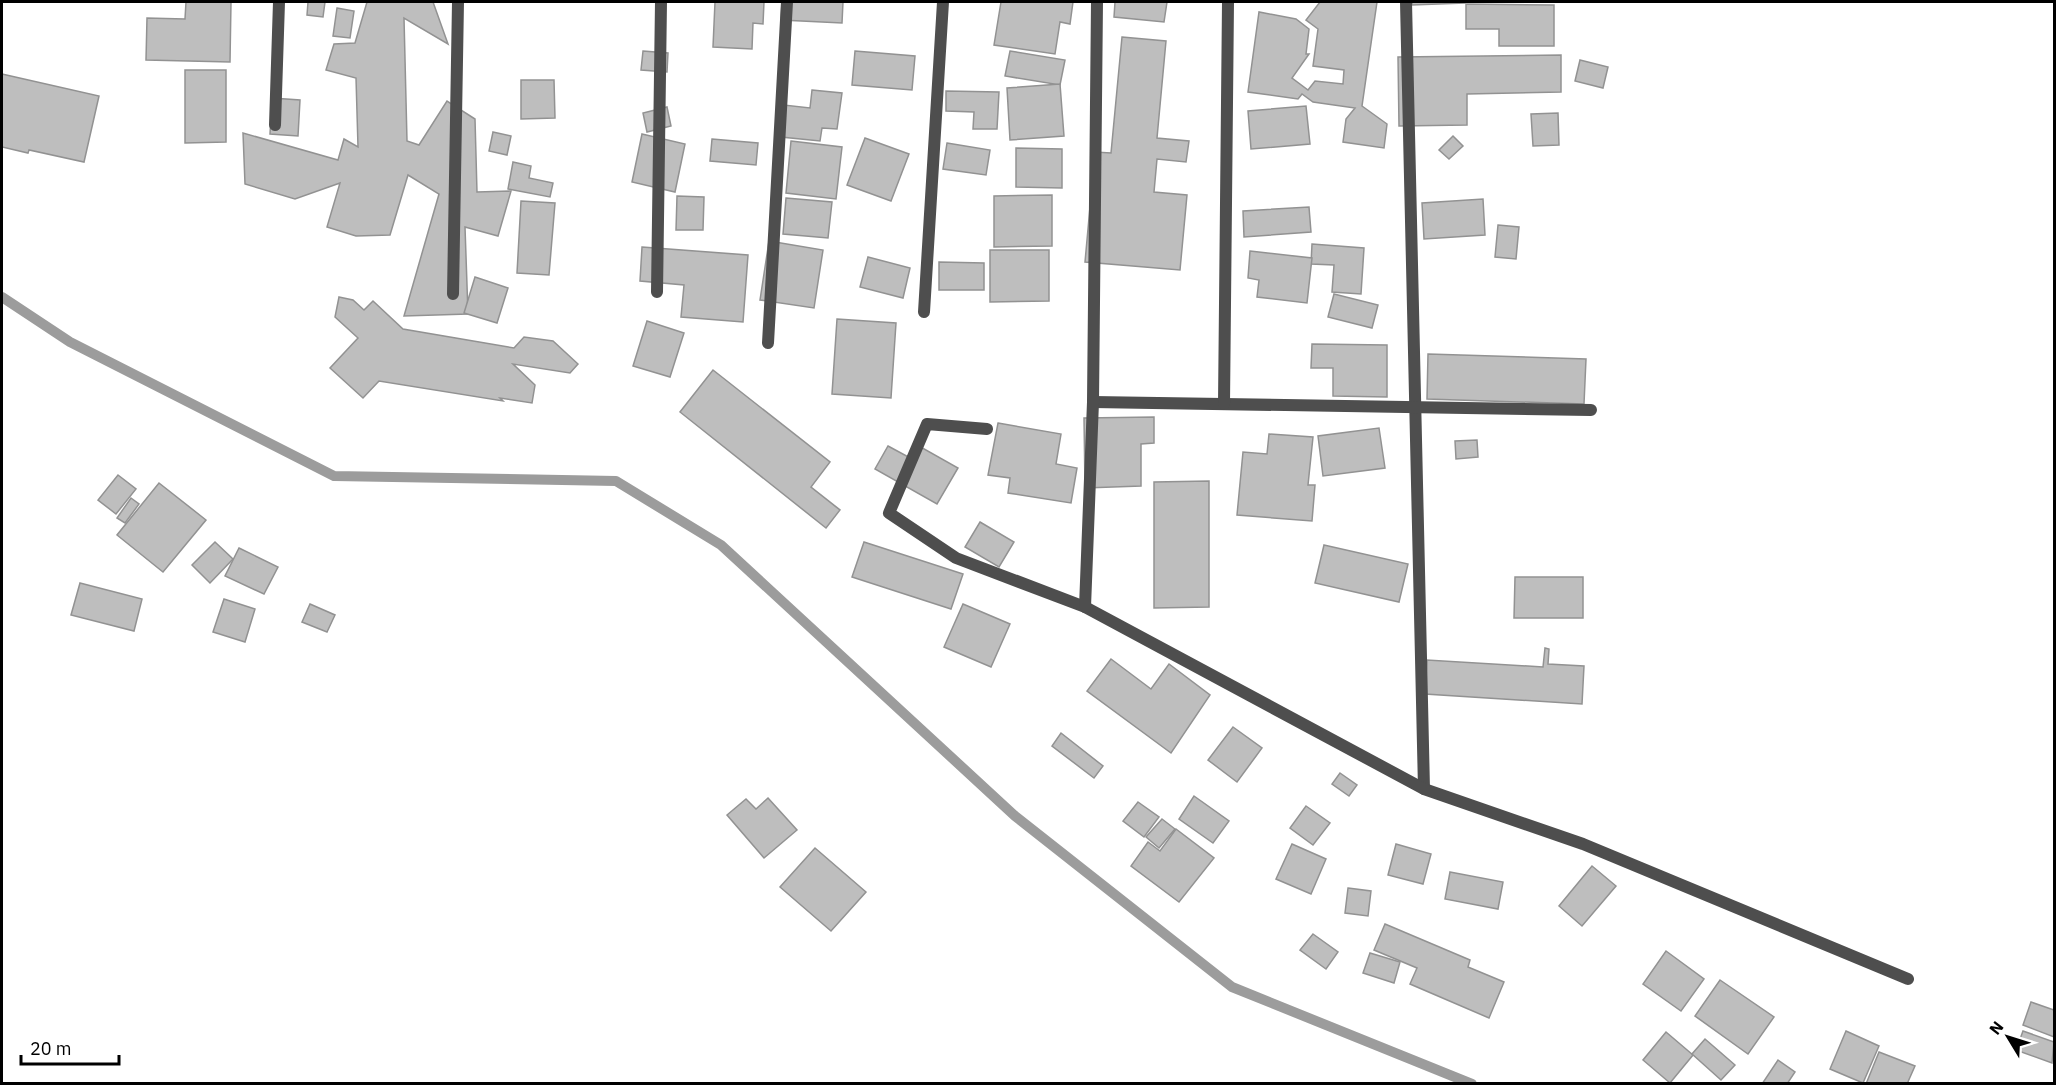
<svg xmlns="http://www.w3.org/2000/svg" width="2056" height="1085" font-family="'IBM Plex Sans',sans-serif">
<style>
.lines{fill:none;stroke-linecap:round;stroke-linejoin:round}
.stream{stroke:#9c9c9c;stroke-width:10}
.building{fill:#bebebe;stroke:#929292;stroke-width:1.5}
.street{stroke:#4e4e4e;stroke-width:12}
</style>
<rect width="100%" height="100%" fill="#fff"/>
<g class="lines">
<polyline class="stream" points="2,297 70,342 334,476 616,481 721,545 1015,816 1232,987 1472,1084"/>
</g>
<g class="building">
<polygon points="186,2 231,2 230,62 146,60 147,18 185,19"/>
<polygon points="308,2 325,2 323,17 307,15"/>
<polygon points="367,2 433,2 448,44 404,18 407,141 419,145 447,101 475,119 477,192 511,191 498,236 465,227 468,314 404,316 439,194 408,175 390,235 356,236 327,227 340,183 295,199 245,184 243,133 338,160 344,139 358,147 356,78 326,70 334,44 355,43"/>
<polygon points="715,2 764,2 763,24 753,23 752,49 713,47"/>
<polygon points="782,2 843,2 842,23 781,20"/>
<polygon points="1001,2 1073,2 1070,24 1060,22 1055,54 994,45"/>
<polygon points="1115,2 1167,2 1164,22 1114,17"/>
<polygon points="1320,2 1377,2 1362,106 1387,124 1384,148 1343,142 1346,119 1355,108 1313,102 1302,94 1298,99 1248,92 1259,12 1296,19 1309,29 1306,54 1309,54 1292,78 1308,90 1315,81 1343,84 1344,70 1313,66 1318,29 1306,20"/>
<polygon points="1412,2 1465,2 1465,3 1412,5"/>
<polygon points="1466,4 1554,5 1554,46 1499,46 1499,29 1466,29"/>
<polygon points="337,8 354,11 350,38 333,36"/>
<polygon points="1122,37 1166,41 1157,138 1189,141 1186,162 1157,159 1154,192 1187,195 1180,270 1085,262 1095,152 1111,153"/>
<polygon points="643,51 668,53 667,72 641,70"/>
<polygon points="855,51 915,56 912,90 852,85"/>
<polygon points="1010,51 1065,60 1060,85 1005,76"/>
<polygon points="1561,55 1561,92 1467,94 1467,125 1399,126 1398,57"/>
<polygon points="1580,60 1608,67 1603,88 1575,81"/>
<polygon points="185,70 226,70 226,142 185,143"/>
<polygon points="2,74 99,96 84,162 29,150 28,153 2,147"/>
<polygon points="521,80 554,80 555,118 521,119"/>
<polygon points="1060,84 1064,136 1010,140 1007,88"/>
<polygon points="812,90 842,93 837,129 822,128 820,141 781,137 784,105 810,108"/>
<polygon points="946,91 999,92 997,129 973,129 974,112 946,111"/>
<polygon points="272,98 300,100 298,136 270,134"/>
<polygon points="1306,106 1310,144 1251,149 1248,111"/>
<polygon points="667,107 671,126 647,132 643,113"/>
<polygon points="1558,113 1559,145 1533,146 1531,114"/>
<polygon points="493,132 511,136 507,155 489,151"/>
<polygon points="642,134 685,144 675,192 632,182"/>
<polygon points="1453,136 1463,146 1449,159 1439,150"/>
<polygon points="865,138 909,154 891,201 847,185"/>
<polygon points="712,139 758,143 756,165 710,161"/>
<polygon points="791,141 842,147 836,199 786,193"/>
<polygon points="947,143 990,150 986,175 943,169"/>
<polygon points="1016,148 1062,149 1062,188 1016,187"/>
<polygon points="513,162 531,166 529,178 553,183 550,197 508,189"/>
<polygon points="1052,195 1052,246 994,247 994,196"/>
<polygon points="677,196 704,197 703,230 676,230"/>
<polygon points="786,198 832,202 828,238 783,234"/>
<polygon points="1483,199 1485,235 1424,239 1422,203"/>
<polygon points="521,201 555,203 549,275 517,273"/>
<polygon points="1309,207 1311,232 1244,237 1243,211"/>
<polygon points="1498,225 1519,227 1516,259 1495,257"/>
<polygon points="769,241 823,250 814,308 760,300"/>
<polygon points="1312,244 1364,248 1361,294 1332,292 1334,265 1311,264"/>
<polygon points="642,247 748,255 743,322 681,317 684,285 640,281"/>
<polygon points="990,250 1049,250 1049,301 990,302"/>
<polygon points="1250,251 1312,258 1307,303 1257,297 1259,280 1248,278"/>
<polygon points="868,257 910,268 903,298 860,287"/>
<polygon points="939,262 984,263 984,290 939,290"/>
<polygon points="475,277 508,288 497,323 464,313"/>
<polygon points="1334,294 1378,305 1372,328 1328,317"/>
<polygon points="339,297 353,300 364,310 373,301 403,329 514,348 524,337 553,341 578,364 570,373 513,364 535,385 532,403 500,398 503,401 379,381 363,398 330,368 358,338 335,317"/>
<polygon points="837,319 896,323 891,398 832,394"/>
<polygon points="647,321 684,333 670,377 633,366"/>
<polygon points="1312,344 1387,345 1387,397 1333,396 1333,368 1311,368"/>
<polygon points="1428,354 1586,359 1584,404 1427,399"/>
<polygon points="713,370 830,462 811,487 840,510 826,528 680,412"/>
<polygon points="1154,417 1154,443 1141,444 1141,486 1085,488 1084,418"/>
<polygon points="998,423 1061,434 1056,464 1077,468 1071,503 1008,493 1010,478 988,475"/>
<polygon points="1379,428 1385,468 1323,476 1318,436"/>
<polygon points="1269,434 1313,437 1308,485 1315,485 1312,521 1237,515 1243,452 1267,454"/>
<polygon points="1477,440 1478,457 1456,459 1455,441"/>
<polygon points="888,446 912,459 919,446 958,468 937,504 875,469"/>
<polygon points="118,475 136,489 116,514 98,500"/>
<polygon points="1209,481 1209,607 1154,608 1154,482"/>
<polygon points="159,483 206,520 163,572 117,535"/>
<polygon points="131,498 139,504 125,523 117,518"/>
<polygon points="980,522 1014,542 999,567 965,547"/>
<polygon points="215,542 233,559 210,583 192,565"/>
<polygon points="864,542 963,574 951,609 852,577"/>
<polygon points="1324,545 1408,564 1399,602 1315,583"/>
<polygon points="239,548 278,567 264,594 225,576"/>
<polygon points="1515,577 1583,577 1583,618 1514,618"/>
<polygon points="80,583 142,599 134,631 71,615"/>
<polygon points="224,599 255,609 245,642 213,632"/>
<polygon points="310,604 335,615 327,632 302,622"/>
<polygon points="963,604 1010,624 991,667 944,647"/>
<polygon points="1545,648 1549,649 1548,664 1584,666 1582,704 1425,694 1427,660 1543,667"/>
<polygon points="1111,659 1151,689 1169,664 1210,695 1171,753 1087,691"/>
<polygon points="1233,727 1262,748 1237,782 1208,760"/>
<polygon points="1061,733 1103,766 1094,778 1052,746"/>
<polygon points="1340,773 1357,785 1349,796 1332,784"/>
<polygon points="1194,796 1229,821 1213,843 1179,819"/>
<polygon points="768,798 797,830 764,858 727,815 746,799 756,809"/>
<polygon points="1138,802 1159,817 1144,837 1123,821"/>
<polygon points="1306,806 1330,823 1313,845 1290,828"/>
<polygon points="1162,819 1175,829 1159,848 1146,837"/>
<polygon points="1176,829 1214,858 1179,902 1131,866 1148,842 1160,851"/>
<polygon points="1292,844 1326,859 1311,894 1276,879"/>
<polygon points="1396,844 1431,854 1423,884 1388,875"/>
<polygon points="815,848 866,892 831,931 780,887"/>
<polygon points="1592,866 1616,886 1582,926 1559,906"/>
<polygon points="1450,872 1503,882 1498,909 1445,899"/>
<polygon points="1348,888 1371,891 1368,916 1345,913"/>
<polygon points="1385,924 1470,960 1468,967 1504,982 1489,1018 1410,984 1417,968 1374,950"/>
<polygon points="1313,934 1338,952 1326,969 1300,950"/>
<polygon points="1666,951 1704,979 1681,1011 1643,984"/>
<polygon points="1370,953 1400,962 1394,983 1363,973"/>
<polygon points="1720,980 1774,1017 1748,1054 1695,1016"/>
<polygon points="2031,1002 2054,1010 2054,1037 2023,1025"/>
<polygon points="1846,1031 1879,1046 1863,1083 1830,1069"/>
<polygon points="2023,1031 2054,1042 2052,1063 2016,1050"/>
<polygon points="1666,1032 1693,1055 1670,1083 1643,1060"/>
<polygon points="1705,1039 1735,1065 1721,1080 1692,1054"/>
<polygon points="1879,1052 1915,1066 1907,1084 1866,1084"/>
<polygon points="1778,1060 1795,1072 1787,1084 1762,1084"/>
</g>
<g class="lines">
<g class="street">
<polyline points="1406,2 1424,789"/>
<polyline points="275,125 279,2"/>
<polyline points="657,292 661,2"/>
<polyline points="453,294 458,2"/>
<polyline points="924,312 943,2"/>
<polyline points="768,343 787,2"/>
<polyline points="1093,402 1591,410"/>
<polyline points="1224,404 1228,2"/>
<polyline points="987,429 927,424 889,513 956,558 1085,607 1424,789 1583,844 1908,979"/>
<polyline points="1085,607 1093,402 1097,2"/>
</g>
</g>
<rect width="2056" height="1085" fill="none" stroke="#000000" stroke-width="6"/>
<g transform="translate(2008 1037) rotate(308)" stroke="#ffffff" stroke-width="4.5" paint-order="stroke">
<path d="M0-4.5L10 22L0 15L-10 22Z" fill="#000000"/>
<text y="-9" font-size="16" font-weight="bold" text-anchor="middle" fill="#000000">N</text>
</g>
<path d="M21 1055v9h98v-9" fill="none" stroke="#000000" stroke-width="3"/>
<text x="30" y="1055" font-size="18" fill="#000000" stroke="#ffffff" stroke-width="4.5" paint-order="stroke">20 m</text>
</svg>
